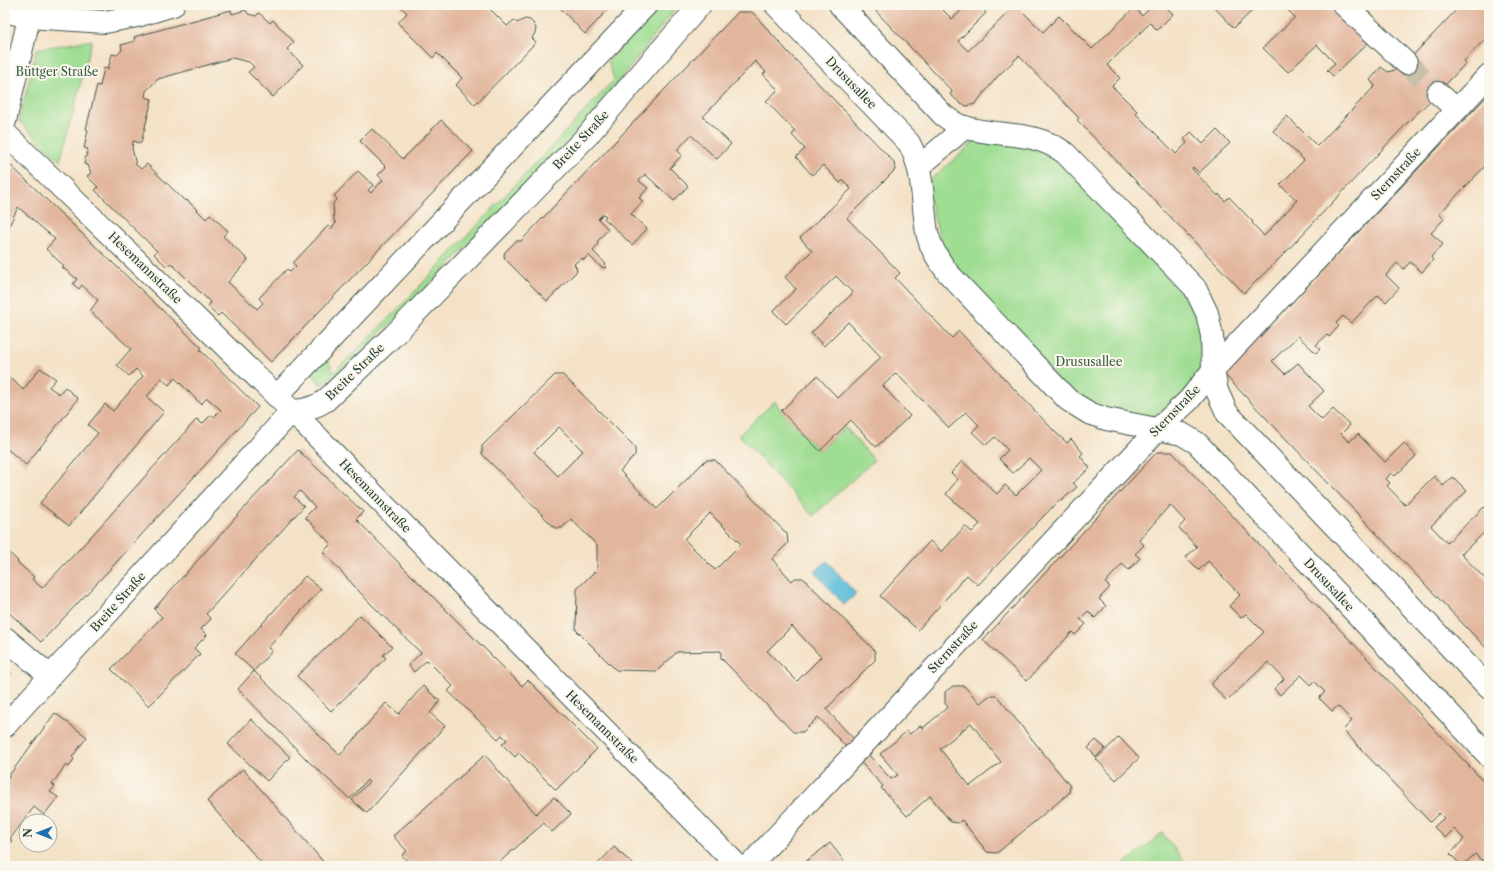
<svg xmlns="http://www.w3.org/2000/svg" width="1494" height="871" font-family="'Libre Caslon Text',serif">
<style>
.green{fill:#9edd92;stroke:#5e8d63}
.water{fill:#5cbdda;stroke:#3e7d87}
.building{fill:#e2b69d;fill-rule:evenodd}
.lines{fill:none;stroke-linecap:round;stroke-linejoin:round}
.street-tunnel{stroke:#c9c1aa;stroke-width:22;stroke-dasharray:22 11;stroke-linecap:butt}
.street-casing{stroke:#3f564a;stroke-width:24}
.street{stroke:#fff;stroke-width:22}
.labels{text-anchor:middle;stroke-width:4;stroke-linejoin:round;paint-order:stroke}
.park-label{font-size:12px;fill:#385d47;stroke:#fbf7ec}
.street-label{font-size:12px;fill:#1f3d34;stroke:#fbf7ec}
</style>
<rect width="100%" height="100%" fill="#fbf7ec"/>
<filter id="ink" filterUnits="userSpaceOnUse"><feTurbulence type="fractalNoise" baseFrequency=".025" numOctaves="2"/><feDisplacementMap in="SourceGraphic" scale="8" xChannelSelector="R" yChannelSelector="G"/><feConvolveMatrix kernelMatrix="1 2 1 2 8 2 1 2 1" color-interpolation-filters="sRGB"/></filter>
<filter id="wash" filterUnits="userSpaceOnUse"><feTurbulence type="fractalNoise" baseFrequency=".012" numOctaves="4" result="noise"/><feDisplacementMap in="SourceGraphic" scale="16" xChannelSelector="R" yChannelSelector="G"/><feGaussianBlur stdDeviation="0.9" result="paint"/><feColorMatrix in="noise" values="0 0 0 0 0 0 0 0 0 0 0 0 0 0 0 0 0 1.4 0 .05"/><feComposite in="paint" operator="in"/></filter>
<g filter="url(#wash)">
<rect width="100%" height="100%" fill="#f4e2c7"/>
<g class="green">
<polygon points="661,5 678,5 590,119 407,308 334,376 328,379 321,385 310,372 327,355 333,373 402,305 614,80 608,61"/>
<polygon points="92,40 60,161 19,121 37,49"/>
<polygon points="984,133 1048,145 1193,289 1208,367 1155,423 1090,412 949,270 925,185"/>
<polygon points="775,401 781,411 820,451 845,427 874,460 813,516 739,435"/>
<polygon points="1162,833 1188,866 1122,866"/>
</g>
<polygon class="water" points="827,561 856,594 844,605 815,572"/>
<g id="blocks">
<g class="building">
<polygon points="399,5 486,5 507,26 514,20 517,23 525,19 530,20 533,23 536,28 535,33 532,38 536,42 475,105 456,85 462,78 437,53 433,58 398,23 407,13"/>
<polygon points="557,5 612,5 585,34"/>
<polygon points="870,5 938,5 952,19 967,5 978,5 986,13 958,41 968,51 1016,5 1043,32 1059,16 1092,49 1135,7 1142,16 1153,5 1164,5 1173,14 1157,30 1150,23 1107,65 1120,78 1112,86 1137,111 1135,113 1176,154 1187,143 1184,139 1191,132 1203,144 1217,130 1230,143 1199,173 1193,167 1192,169 1218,196 1219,194 1225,201 1229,197 1253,222 1252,223 1264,236 1297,200 1280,185 1304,160 1273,131 1287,116 1317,146 1375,86 1370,80 1381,67 1388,72 1401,68 1461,5 1489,5 1489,35 1464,61 1466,63 1433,98 1410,120 1283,255 1244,293 1077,120 1079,118 1019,56 998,76 975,104 967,106 961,104 950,94 952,91"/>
<polygon points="1212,5 1258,5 1234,28"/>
<polygon points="1282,5 1333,5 1371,40 1333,76 1327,70 1335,63 1317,45 1288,72 1263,48 1295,17"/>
<polygon points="231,10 232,14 246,10 248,14 256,16 259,13 270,23 273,20 294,42 287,49 303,65 273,97 248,72 254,67 249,62 232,58 158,79 146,91 145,97 152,99 141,143 133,141 132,148 136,165 141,169 147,164 185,201 187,200 206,219 210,214 228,231 223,236 248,260 228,282 257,309 263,303 259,298 287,269 290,272 296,266 293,263 328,226 331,229 336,223 334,221 333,203 337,199 334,196 358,171 373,185 368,190 371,193 383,180 378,175 386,167 360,141 372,129 403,159 441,120 473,151 271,362 221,313 218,316 213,312 208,306 211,303 171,263 167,267 154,254 157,251 95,190 98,187 87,176 91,173 88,165 84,164 88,149 84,148 88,130 86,129 97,85 100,86 104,68 108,69 112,54 117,55 122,50 121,45 135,41 134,37"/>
<polygon points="738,12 752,12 787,51 894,162 895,170 847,218 900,273 895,278 952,338 959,331 1055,432 1067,443 1071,439 1083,453 1080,456 1090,468 1073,483 1077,487 1061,501 1059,500 978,585 967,575 918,630 880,596 930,541 942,552 965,526 972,532 980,524 946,494 958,479 951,473 962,461 997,494 1005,485 1016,495 1041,470 1029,458 1013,473 999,459 1008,450 995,437 986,445 972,432 979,425 966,412 949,428 896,373 883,386 910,416 876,447 851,420 820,451 781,411 817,376 838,398 881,357 848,322 824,346 811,333 853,293 836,276 786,324 773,311 796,289 785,277 812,251 800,238 851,189 843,180 840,183 823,165 812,175 796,157 805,149 792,135 795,131 766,101 778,90 763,74 766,72 755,61 703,117 731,144 717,159 691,135 677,150 682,155 670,168 688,186 674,201 645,174 639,181 648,188 639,198 643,201 631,214 647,229 632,245 604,218 606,216 603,214 598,219 608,229 597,242 598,244 593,251 605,263 606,267 605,268 601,267 588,255 584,260 581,258 574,264 577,269 576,272 547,301 505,259 504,255 505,252 516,241 521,241"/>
<polygon points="1489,94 1489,162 1439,214 1444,219 1431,233 1443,244 1431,257 1433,260 1422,272 1410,262 1404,269 1397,263 1386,275 1399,288 1386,302 1378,295 1351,323 1343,316 1336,323 1339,326 1329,337 1327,335 1316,345 1320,349 1316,353 1298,336 1272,361 1285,374 1298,363 1324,391 1308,406 1322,420 1333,409 1350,425 1341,434 1349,442 1358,434 1385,462 1404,443 1416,456 1395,476 1391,473 1386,479 1390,483 1387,486 1405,505 1434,476 1443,486 1453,477 1467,491 1431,526 1447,543 1484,507 1489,512 1489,536 1485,532 1461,554 1489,583 1489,651 1222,372 1278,317"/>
<polygon points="5,160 202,348 200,350 258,407 111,568 41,642 5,609 5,549 18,561 17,562 34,577 32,579 42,588 85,543 197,419 202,424 211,415 214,417 221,410 207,398 201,404 175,378 169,385 161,378 147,397 164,412 69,526 40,503 98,433 88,425 105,404 113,411 143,376 136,369 129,376 117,365 131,349 90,311 98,300 82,285 79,289 73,284 77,279 62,267 64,266 46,249 55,239 18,207 5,235"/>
<polygon points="40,368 56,379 49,387 59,394 65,387 78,399 26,465 5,447 5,372 23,390"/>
<path d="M555 375H563L635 447V455L620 471 657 509 706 460H715L787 534 788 543 772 559 792 581 795 578H803L875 651V660L826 709 891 779 898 775 880 754 907 731 910 734 920 726 923 728 948 707 945 703V692L953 686H964L980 703 989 696H997L1070 786 1069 793 997 853 987 852 962 820 958 823 951 822 930 796 907 816 881 788 883 786 818 717 803 732H793L721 658V651L677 652 657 671 616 670 576 630 577 589 597 569V545L571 519 562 528H555L482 454V446ZM559 427 583 451 558 476 534 452ZM710 513 741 544 715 570 684 539ZM792 626 821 657 797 681 767 651ZM971 723 1001 762 970 786 940 749Z"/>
<polygon points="298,450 363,512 356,519 404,568 522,686 528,680 597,749 556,790 519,753 515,757 502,744 507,740 502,735 498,739 448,691 453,686 427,660 414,672 408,665 421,653 369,602 323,552 331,544 305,517 315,507 300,491 294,497 304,506 206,614 211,619 201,629 207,635 194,648 200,654 149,706 111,669 162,617 154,609 247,505"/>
<polygon points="1157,452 1172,452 1489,787 1489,854 1482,861 1475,854 1462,866 1450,854 1464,839 1454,829 1445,838 1434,827 1444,818 1439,813 1430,822 1343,730 1352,721 1338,706 1332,711 1319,698 1325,692 1314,681 1311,685 1301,675 1280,695 1274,689 1284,679 1268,662 1227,701 1211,684 1264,632 1246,614 1241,618 1229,606 1240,595 1208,561 1199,570 1186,557 1197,547 1179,528 1185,521 1170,505 1139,540 1144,545 1135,554 1140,558 1129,570 1122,564 1105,583 1110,587 1099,599 1106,606 1095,618 1088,611 1080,619 1086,624 1075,635 1072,632 1027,681 983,640"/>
<polygon points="305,576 321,589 268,648 272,651 254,671 327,743 340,755 386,703 399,714 423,686 440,701 430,713 445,726 367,813 352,800 369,782 367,780 350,799 309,762 238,689 254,671 235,654"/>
<polygon points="360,615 392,647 383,655 386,658 331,711 297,676"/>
<polygon points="5,668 11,673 5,681"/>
<polygon points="55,713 87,737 72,757 74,759 69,767 66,765 52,784 55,786 50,792 58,797 44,815 34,807 10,839 12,841 5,850 5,781"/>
<polygon points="251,719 290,757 267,781 228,744"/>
<polygon points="1119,737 1139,758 1116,780 1096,759"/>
<polygon points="1096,740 1105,748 1096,757 1088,748"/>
<polygon points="485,755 536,814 554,797 571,814 552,832 544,823 495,866 411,866 402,855 407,851 393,836"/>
<polygon points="243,769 327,866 264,866 207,801"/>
<polygon points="830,843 848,866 800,866"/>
<polygon points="614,847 635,866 596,866"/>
</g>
</g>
</g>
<g filter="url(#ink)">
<use href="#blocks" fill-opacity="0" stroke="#3f564a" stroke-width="1"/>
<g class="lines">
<polyline class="street-tunnel" points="1406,63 1438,93"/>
<g class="street-casing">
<g id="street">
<path d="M776 5 909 143C922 167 922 191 925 217 926 224 926 232 929 239 932 251 940 262 948 273L1068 400 1089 413 1106 419 1182 434 1197 443 1489 756"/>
<path d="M840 5 943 115C950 120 956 125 964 127 999 138 1033 129 1065 153L1195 288 1207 313 1212 336 1213 370 1217 391 1227 413 1489 688"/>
<polyline points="1344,5 1406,63"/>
<polyline points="5,11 29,17 105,22 137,16 173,5"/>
<polyline points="1438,93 1456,109"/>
<polyline points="5,121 32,5"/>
<polyline points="5,133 292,411 738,866"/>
<polyline points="919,167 965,127"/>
<polyline points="277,396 646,5"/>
<polyline points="5,638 50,676"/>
<path d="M5 726 292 411C305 410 314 408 325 401L394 335 586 137 700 5"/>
<polyline points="861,747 1158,429 1189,400 1213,370 1489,75"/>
<polyline points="749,866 853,755"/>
</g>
</g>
<use href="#street" class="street"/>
</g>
</g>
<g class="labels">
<g class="park-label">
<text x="57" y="76">Büttger Straße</text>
<text x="1089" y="366">Drususallee</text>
</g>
<g class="street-label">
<text transform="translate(851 83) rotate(46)" y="4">Drususallee</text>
<text transform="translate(581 140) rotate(-47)" y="4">Breite Straße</text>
<text transform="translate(1396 174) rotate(-47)" y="4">Sternstraße</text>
<text transform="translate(145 268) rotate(44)" y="4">Hesemannstraße</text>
<text transform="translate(355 372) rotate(-44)" y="4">Breite Straße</text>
<text transform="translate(1175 411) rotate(-46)" y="4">Sternstraße</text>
<text transform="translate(375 496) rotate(46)" y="4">Hesemannstraße</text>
<text transform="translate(1329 585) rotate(47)" y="4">Drususallee</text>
<text transform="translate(118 602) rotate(-48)" y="4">Breite Straße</text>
<text transform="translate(953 647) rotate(-47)" y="4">Sternstraße</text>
<text transform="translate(602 727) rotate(45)" y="4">Hesemannstraße</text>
</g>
</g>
<rect width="1494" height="871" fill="none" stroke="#fbf7ec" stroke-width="20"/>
<g transform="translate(38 833) rotate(270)"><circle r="19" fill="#fbf7ec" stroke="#a3ada2"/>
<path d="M0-3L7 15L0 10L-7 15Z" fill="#1f6fb2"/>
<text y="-6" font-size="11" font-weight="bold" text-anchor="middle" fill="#1f3d34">N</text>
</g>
</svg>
